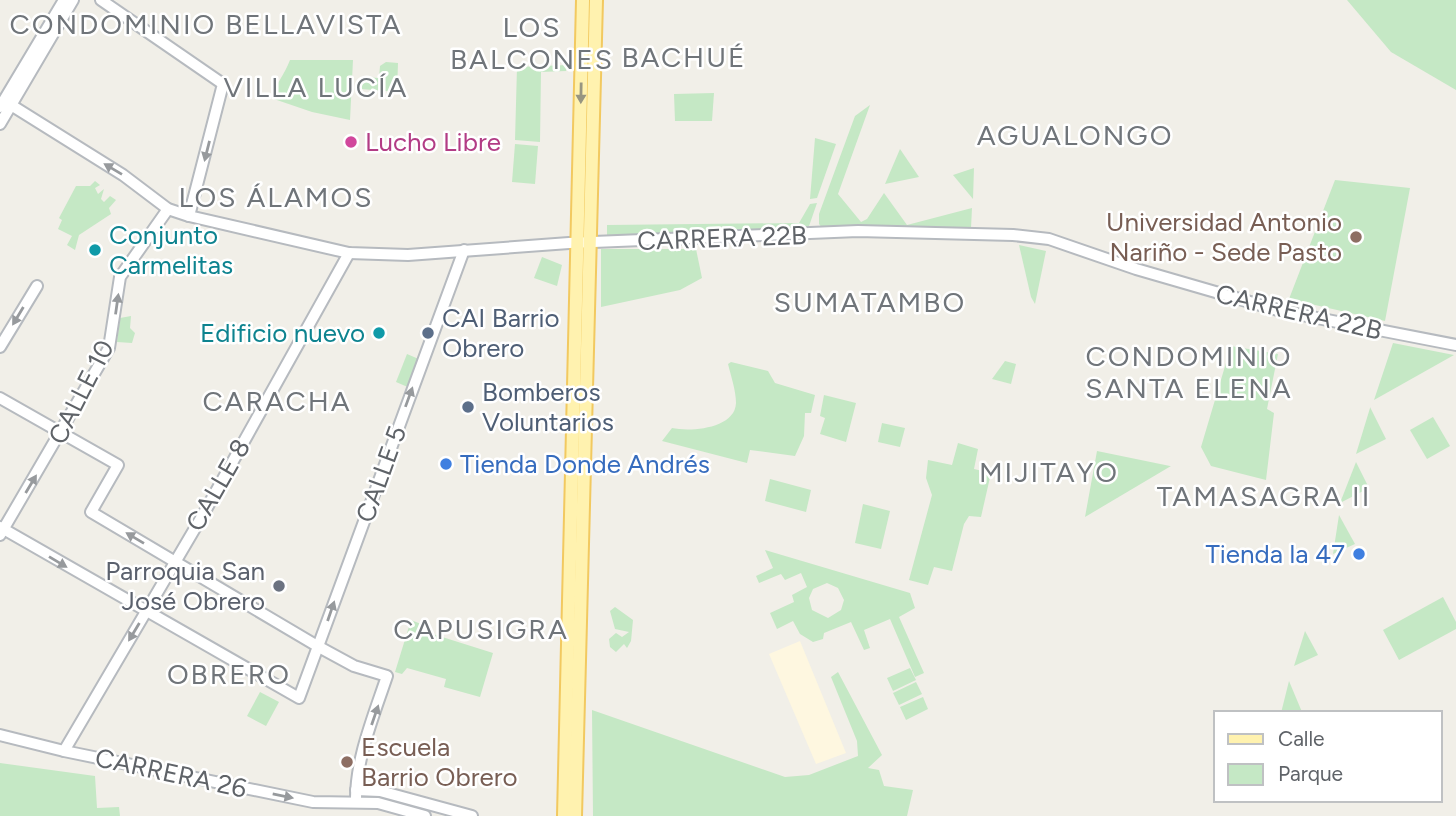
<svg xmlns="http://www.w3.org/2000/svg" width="1456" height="816" font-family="Figtree,sans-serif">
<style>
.commercial{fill:#fef7e0}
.green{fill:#c5e8c5;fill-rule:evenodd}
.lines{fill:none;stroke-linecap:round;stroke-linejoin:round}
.secondary-casing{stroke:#b6babf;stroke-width:14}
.primary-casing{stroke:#f2c960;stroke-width:16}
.secondary{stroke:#fff;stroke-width:10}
.primary{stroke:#fff2af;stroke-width:12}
.oneway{fill:#979581}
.oneway2{fill:#979a9d}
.hotel-dot{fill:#d1479c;stroke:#fff;stroke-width:2.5}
.education-dot{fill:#8d6e63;stroke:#fff;stroke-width:2.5}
.culture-dot{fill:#0f9aa8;stroke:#fff;stroke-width:2.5}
.service-dot{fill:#5c6f8a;stroke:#fff;stroke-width:2.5}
.shop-dot{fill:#3f7fe0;stroke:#fff;stroke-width:2.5}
.worship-dot{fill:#6b7280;stroke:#fff;stroke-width:2.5}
.labels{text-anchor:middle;stroke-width:5;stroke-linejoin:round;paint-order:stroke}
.hotel-label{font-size:26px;fill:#b23c85;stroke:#fff;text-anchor:start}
.education-label{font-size:26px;fill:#785e54;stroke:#fff;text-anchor:end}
.culture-label{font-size:26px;fill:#0d838f;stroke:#fff;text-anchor:start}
.street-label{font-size:26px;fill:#5f6368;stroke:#fff}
.service-label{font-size:26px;fill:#4e5e75;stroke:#fff;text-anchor:start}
.shop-label{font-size:26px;fill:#366cbe;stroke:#fff;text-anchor:start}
.worship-label{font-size:26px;fill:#5b616d;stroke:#fff;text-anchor:end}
.neighbourhood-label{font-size:28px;letter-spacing:2px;fill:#70757a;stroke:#fff}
</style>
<rect width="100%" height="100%" fill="#f1efe8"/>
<polygon class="commercial" points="800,641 846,753 816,764 769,654"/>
<g class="green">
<polygon points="1347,0 1456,0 1456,90 1391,52"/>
<path d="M290 60H353L350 120 312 112 271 98C275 85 285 74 290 60Z"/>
<polygon points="386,62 398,63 397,92 361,89 362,77 379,78 380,66"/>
<polygon points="567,65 566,71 541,72 540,142 515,140 517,67"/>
<polygon points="714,93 712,121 675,121 674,94"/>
<polygon points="870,105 838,194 861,222 867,219 884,193 907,225 972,208 971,228 823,229 819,224 819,214 855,116"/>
<polygon points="815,138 836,144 817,198 810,199"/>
<polygon points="515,144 538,146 535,184 512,182"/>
<polygon points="900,149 919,177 885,184"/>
<polygon points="974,168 973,199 953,175"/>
<polygon points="1335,180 1410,188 1385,321 1289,299"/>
<polygon points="95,181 100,185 95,188 98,194 104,189 101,199 104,202 110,196 116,200 109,208 111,214 79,235 75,250 67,245 72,236 58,229 62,220 59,218 76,186 90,186"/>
<polygon points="817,203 807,232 607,238 607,225 799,223 810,204"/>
<polygon points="1019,245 1046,251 1035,304 1031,297"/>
<polygon points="601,249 696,249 702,278 680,290 601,307"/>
<polygon points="542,257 562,265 557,286 534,278"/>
<polygon points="131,316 130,328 135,333 132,343 117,342 120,318"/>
<polygon points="1393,343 1454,355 1374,400"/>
<polygon points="1231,346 1278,354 1267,409 1274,413 1266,480 1211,466 1201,447"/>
<polygon points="407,354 421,360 410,388 396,382"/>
<polygon points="1005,361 1016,364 1011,384 992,379"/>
<path d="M731 362 768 371 775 383 815 395 811 413H805L804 436 795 456 750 450 747 463 662 441 672 428C690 432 735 429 736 403 736 391 731 376 728 364Z"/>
<polygon points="824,395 856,403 846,442 820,434 825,418 820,416"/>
<polygon points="1370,407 1386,439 1356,454 1370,408"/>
<polygon points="1433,417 1450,446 1427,459 1410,430"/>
<polygon points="882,423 905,428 900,447 878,442"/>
<polygon points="958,443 978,449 974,469 991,473 981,517 969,516 964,524 952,571 934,567 928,585 909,580 932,495 926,478 928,460 952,465"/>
<polygon points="1097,451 1170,466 1171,466 1085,517"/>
<polygon points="1356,462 1369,488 1340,503"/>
<polygon points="770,479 811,490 806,512 765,501"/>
<polygon points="863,504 890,511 881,549 855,543"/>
<polygon points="1339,515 1355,544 1333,554"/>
<path d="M765 550 910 593 915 608 899 617 924 673 915 677 890 619 864 630 870 648 864 650 851 622 824 633 823 639 813 642 800 634 793 621 777 629 770 613 794 602 792 595 807 587 801 573 785 580 781 574 759 583 756 576 773 568ZM827 583 838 588 844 600 841 610 828 618 812 610 809 598 813 589Z"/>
<polygon points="1443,597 1456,622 1456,629 1399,660 1383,630"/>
<polygon points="615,607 633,620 631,641 627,648 624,644 616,652 610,647 609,639 616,633 622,637 629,632 615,629 610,611"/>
<polygon points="411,620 421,624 420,630 493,653 480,697 444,687 446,679 407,668 402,674 395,672"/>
<polygon points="1305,631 1318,655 1294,666"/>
<polygon points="910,668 916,680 893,691 887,678"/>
<polygon points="838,672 882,755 868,768 879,770 884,786 913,790 907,816 593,816 592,710 785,777 809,775 858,756 857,741 831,677"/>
<polygon points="1289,681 1302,712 1301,713 1281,713"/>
<polygon points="916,682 922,694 899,705 893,693"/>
<polygon points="260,692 279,702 266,726 247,716"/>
<polygon points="923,697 928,709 906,720 900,707"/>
<polygon points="0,763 95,776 97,808 119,807 120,816 0,816"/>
</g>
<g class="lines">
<g class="secondary-casing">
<g id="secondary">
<polyline points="101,0 223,84 189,216"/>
<polyline points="11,105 123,175 168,209 189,216 349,253 408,255 569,243 858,231 1013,235 1049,239 1136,269 1281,311 1456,345"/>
<polyline points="0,107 64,0"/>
<polyline points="0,124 73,0"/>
<polyline points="0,347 37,286"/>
<path d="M0 398 118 465 91 512 319 647 354 666 387 676C374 715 355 760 356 802"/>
<polyline points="0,527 299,698 464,250"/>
<polyline points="0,535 109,348 120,277 168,209"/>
<polyline points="0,735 64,751 313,802 378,803 425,816"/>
<polyline points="64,751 204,513 349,253"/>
<polyline points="356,790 380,791 472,816"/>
</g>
</g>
<g class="primary-casing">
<g id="primary">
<polyline points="564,816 583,0"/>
<polyline points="575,816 596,0"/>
</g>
</g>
<use href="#secondary" class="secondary"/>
<use href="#primary" class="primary"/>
</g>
<defs><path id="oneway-solid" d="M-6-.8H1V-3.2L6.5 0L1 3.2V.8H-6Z" transform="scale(1.75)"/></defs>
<use class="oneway" href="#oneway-solid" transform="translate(581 93) rotate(91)"/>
<g class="oneway2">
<use href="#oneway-solid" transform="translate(207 151) rotate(104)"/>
<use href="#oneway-solid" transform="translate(113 169) rotate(-149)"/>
<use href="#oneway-solid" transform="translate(117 304) rotate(-82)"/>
<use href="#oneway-solid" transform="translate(18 316) rotate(121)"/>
<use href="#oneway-solid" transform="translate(409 397) rotate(-70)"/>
<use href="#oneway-solid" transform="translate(31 484) rotate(-59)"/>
<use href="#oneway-solid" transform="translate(135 538) rotate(-149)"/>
<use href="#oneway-solid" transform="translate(58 562) rotate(31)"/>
<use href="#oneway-solid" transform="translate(331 611) rotate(-71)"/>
<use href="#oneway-solid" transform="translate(134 632) rotate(121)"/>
<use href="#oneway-solid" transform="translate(375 715) rotate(-71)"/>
<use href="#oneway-solid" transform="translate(283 796) rotate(11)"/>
</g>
<circle class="hotel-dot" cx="351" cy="142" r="7"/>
<g class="education-dot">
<circle cx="1356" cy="237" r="7"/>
<circle cx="347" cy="762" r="7"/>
</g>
<g class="culture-dot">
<circle cx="95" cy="250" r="7"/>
<circle cx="379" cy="333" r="7"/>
</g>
<g class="service-dot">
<circle cx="428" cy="333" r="7"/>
<circle cx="468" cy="407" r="7"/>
</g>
<g class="shop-dot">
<circle cx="446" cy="464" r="7"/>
<circle cx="1359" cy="554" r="7"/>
</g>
<circle class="worship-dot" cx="279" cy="586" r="7"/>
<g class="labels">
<g class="hotel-label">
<text x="365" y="151">Lucho Libre</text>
</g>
<g class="education-label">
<text x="1342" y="231">Universidad Antonio<tspan x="1342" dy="30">Nariño - Sede Pasto</tspan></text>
<text x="361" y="756" text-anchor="start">Escuela<tspan x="361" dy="30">Barrio Obrero</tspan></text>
</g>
<g class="culture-label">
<text x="109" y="244">Conjunto<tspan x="109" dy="30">Carmelitas</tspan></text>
<text x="365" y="342" text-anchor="end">Edificio nuevo</text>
</g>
<g class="street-label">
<text transform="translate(722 238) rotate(-2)" y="9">CARRERA 22B</text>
<text transform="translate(1299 312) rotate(13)" y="9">CARRERA 22B</text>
<text transform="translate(81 392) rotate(-63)" y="9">CALLE 10</text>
<text transform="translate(381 474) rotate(-70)" y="9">CALLE 5</text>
<text transform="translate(218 485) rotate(-60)" y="9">CALLE 8</text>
<text transform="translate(171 773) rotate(12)" y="9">CARRERA 26</text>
</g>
<g class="service-label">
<text x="442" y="327">CAI Barrio<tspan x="442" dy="30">Obrero</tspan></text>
<text x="482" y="401">Bomberos<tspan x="482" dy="30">Voluntarios</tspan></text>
</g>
<g class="shop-label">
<text x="460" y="473">Tienda Donde Andrés</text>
<text x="1345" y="563" text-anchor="end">Tienda la 47</text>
</g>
<g class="worship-label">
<text x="265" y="580">Parroquia San<tspan x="265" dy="30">José Obrero</tspan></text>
</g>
<g class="neighbourhood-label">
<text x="206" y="34">CONDOMINIO BELLAVISTA</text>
<text x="532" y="37">LOS<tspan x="532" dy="32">BALCONES</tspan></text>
<text x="684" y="67">BACHUÉ</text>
<text x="316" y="97">VILLA LUCÍA</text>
<text x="1075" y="145">AGUALONGO</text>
<text x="276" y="207">LOS ÁLAMOS</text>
<text x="870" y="312">SUMATAMBO</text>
<text x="1189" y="366">CONDOMINIO<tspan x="1189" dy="32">SANTA ELENA</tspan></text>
<text x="277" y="411">CARACHA</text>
<text x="1049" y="482">MIJITAYO</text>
<text x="1264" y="506">TAMASAGRA II</text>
<text x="481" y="639">CAPUSIGRA</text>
<text x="229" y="684">OBRERO</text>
</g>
</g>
<rect x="1214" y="711" width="228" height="91" fill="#ffffff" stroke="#bfc1c3" stroke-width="2"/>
<rect x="1228" y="734" width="35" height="10" fill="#fff2af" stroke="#bfc1c3" stroke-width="2"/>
<text x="1278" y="746" font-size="21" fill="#5f6368">Calle</text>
<rect x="1228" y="764" width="35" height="21" fill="#c5e8c5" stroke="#bfc1c3" stroke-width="2"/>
<text x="1278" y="781" font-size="21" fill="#5f6368">Parque</text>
</svg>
